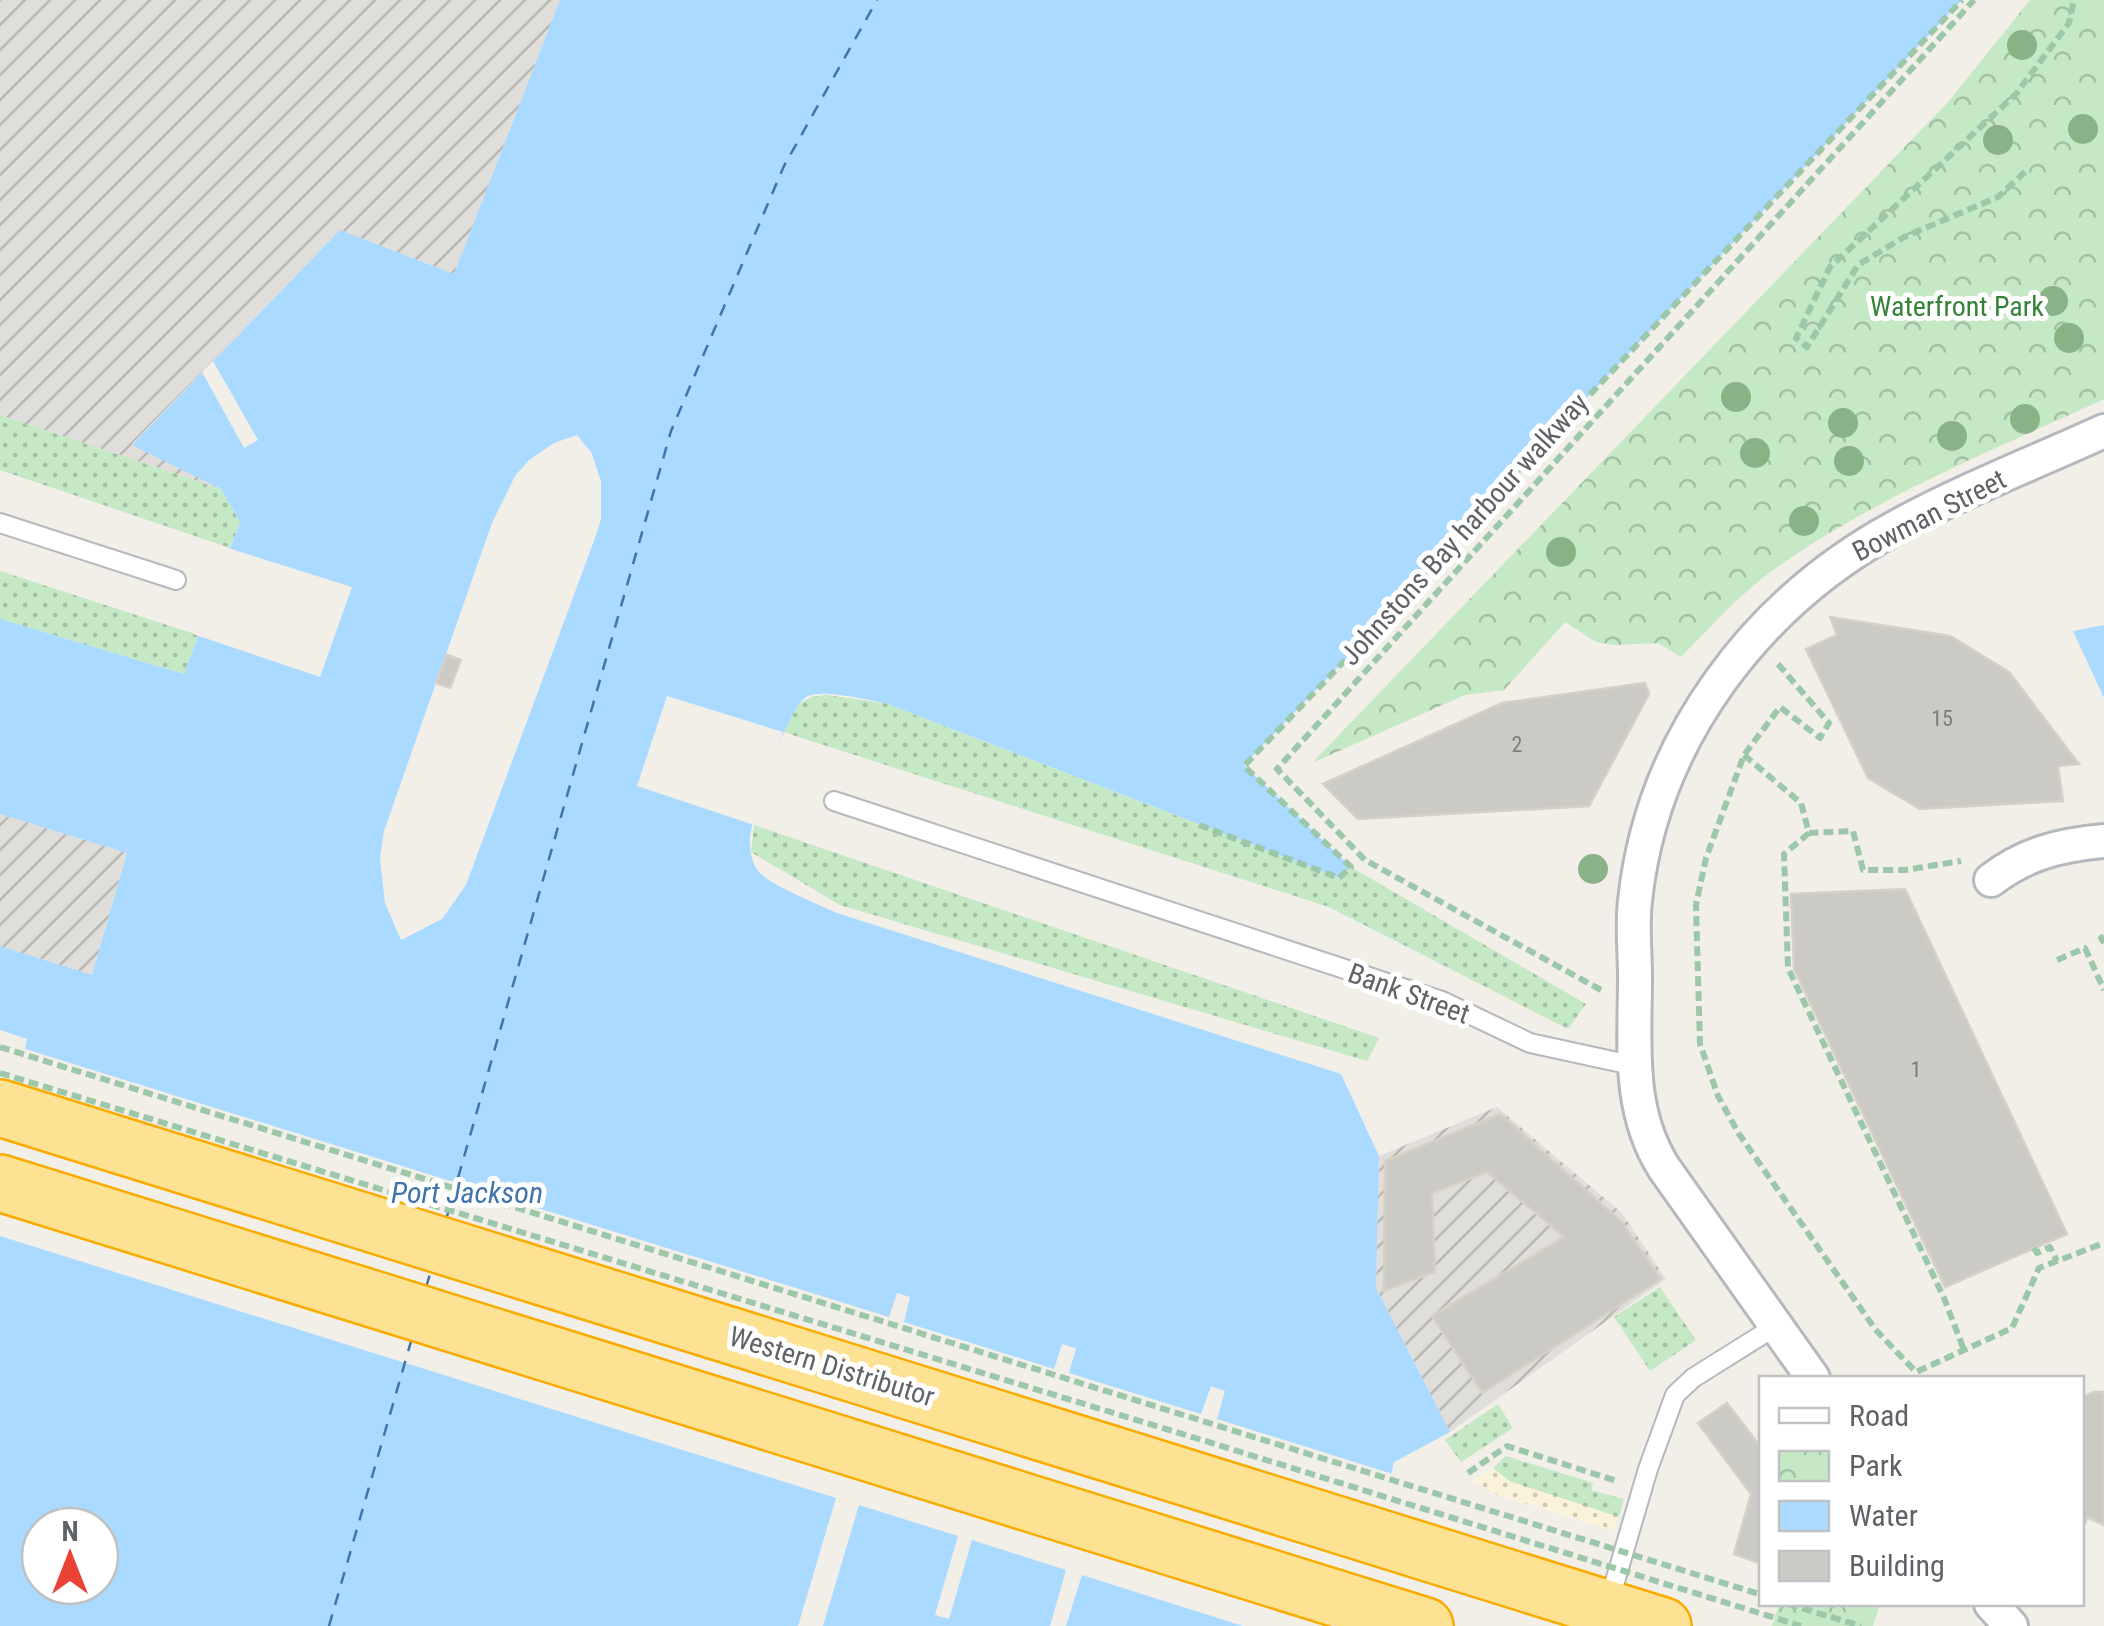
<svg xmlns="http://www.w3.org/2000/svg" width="2104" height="1626" font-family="'Roboto Condensed',sans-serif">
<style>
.industrial{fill:url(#industrial-furrows)}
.grass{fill:url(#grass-dots)}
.sand{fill:url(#sand-dots)}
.park{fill:url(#park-crowns)}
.water{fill:#aadaff;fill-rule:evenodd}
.pier{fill:#f1efe8}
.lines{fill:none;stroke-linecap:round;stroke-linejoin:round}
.ferry{stroke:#4174aa;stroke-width:2.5;stroke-dasharray:12 10;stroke-linecap:butt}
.building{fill:#cccac5;stroke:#d6d1c6;stroke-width:2.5}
.lane-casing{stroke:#b5b8bc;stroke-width:22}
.street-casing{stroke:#b5b8bc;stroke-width:38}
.highway-casing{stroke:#f9ab00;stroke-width:60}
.path{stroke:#9cc7a9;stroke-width:6;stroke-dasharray:10 5;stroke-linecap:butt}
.lane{stroke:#fff;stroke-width:18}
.street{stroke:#fff;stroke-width:32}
.highway{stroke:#fde293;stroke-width:55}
.path-bridge{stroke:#9cc7a9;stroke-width:6;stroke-dasharray:10 5;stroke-linecap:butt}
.tree{fill:#89b387}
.labels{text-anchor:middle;stroke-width:10;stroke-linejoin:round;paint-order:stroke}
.number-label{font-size:22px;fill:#7a7d7f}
.park-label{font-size:28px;fill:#348238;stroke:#fff}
.street-label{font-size:28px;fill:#5f6368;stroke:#fff}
.water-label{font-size:30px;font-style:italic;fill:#4174aa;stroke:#fff}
</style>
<defs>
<pattern id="industrial-furrows" width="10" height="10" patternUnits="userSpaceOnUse" patternTransform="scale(2.5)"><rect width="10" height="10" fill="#e0deda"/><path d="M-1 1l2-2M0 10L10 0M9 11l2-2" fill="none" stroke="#b9b8b5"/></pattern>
<pattern id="grass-dots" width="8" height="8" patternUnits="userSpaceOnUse" patternTransform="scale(2.5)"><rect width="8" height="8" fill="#c5e8c5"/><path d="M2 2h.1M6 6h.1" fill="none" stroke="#a3c0a4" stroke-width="1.8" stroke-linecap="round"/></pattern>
<pattern id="sand-dots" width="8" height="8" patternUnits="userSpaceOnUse" patternTransform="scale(2.5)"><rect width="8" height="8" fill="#fbf3d9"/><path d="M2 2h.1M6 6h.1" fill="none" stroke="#cec8b4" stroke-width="1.8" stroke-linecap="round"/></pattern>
<pattern id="park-crowns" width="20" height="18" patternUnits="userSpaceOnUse" patternTransform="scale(2.5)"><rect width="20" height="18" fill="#c5e8c5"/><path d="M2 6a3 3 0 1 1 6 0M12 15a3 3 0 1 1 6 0" fill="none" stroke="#a3c0a4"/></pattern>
</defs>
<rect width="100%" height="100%" fill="#f1efe8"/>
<g class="industrial">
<polygon points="0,0 560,0 454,274 340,230 132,444 221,489 0,415"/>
<polygon points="0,814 127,853 92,975 0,946"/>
<polygon points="1497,1107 1622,1213 1666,1279 1450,1432 1376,1288 1379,1156"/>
</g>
<g class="grass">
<polygon points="0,415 221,489 240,522 230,548 0,470"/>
<polygon points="0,571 198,635 184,674 0,619"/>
<path d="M826 695 885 703 1338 878 1351 867 1586 1004 1568 1029 1329 907 783 732C796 708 797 697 826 695Z"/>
<polygon points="754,825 1379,1038 1367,1061 840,905 751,852"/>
<polygon points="1660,1287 1696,1340 1650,1371 1614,1317"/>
<polygon points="1498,1404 1513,1428 1461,1462 1445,1440"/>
<polygon points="1506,1456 1593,1483 1591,1490 1624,1499 1619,1517 1508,1481 1493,1468"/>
</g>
<polygon class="sand" points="1493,1468 1509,1481 1619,1517 1614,1531 1498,1495 1472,1481"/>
<g class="park">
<path d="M2030 0H2104V399C1988 453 1867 500 1764 577 1734 600 1708 630 1681 657L1658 643 1615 645 1596 642 1565 622 1504 690 1465 695 1312 763 1949 101Z"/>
<polygon points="1779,1604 1880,1604 1873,1626 1772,1626"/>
</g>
<g class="water">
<path d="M560 0H1962L1451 542 1454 546 1244 765 1351 867 1339 878 885 703C867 700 824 689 808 696 788 704 752 815 750 838 749 850 752 866 761 874 775 887 818 904 837 913L1341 1074 1379 1156 1376 1288 1450 1432 1394 1462 1358 1626H0V946L92 975 127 853 0 814V619L184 674 240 522 221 489 132 445 340 230 454 274ZM40 1526H100V1586H40Z"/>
<polygon points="2104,625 2104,698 2073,631"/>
</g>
<g class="pier">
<polygon points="213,361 258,440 244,448 202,372"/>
<polygon points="577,435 591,452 601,481 601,519 594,541 466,885 442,919 401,940 385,903 380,858 384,831 492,523 515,476 529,460 554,443"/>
<polygon points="225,547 352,587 320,677 193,634"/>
<polygon points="667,696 783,732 754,825 637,786"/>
<polygon points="0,1030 27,1039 25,1049 889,1317 897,1293 910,1297 904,1322 1054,1369 1062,1344 1076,1348 1069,1373 1201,1414 1211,1386 1225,1391 1217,1419 1396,1475 1363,1626 1243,1626 1082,1575 1066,1626 1050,1626 1066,1570 972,1540 949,1619 935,1615 958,1536 859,1505 823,1626 798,1626 836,1498 0,1236"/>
</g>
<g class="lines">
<g class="ferry">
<polyline points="446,1220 671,431 784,166 877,0"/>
<polyline points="426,1287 431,1271"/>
<polyline points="329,1626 412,1338"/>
</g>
</g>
<g class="building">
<polygon points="1830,617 1950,636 2009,672 2079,764 2058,766 2063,801 1920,809 1868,778 1806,649 1837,635"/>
<polygon points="447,655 461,660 450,688 436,683"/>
<polygon points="1645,683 1649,694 1589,806 1358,819 1323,784 1502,703"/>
<polygon points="1905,889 2067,1234 1945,1287 1794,969 1791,894"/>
<polygon points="1500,1114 1621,1221 1661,1279 1482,1393 1432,1316 1564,1237 1487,1172 1432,1193 1435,1272 1384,1291 1385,1161"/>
<polygon points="2094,1392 2104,1392 2104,1525 2087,1517 2085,1523 2082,1521 2082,1397"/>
<polygon points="1727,1403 1762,1449 1762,1564 1734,1554 1751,1494 1698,1423"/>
</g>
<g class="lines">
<g class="lane-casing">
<g id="lane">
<polyline points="0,523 176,580"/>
<polyline points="834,801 1442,1001 1530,1043 1636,1066"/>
<polyline points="1611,1595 1648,1469 1675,1395 1693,1378 1776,1326"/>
</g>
</g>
<g class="street-casing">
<g id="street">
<path d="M1991 880C2026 853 2061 845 2104 841"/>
<path d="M1813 1378 1664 1168C1627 1110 1635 1043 1635 977 1635 952 1632 926 1635 901 1652 739 1757 602 1898 526 1964 490 2036 462 2104 431"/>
<polyline points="1991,1604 2011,1626"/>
</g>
</g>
<g class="highway-casing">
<g id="highway">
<polyline points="0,1108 1663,1626"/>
<polyline points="0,1183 1425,1626"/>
</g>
</g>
<g class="path">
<polyline points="2025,172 1998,197 1904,237 1858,265 1807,347 1796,338 1830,267 2016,94 2069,23 2074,0"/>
<polyline points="1778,664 1829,723 1820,738 1780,707 1744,755 1706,858 1696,905 1700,1044 1718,1096 1739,1134 1875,1329 1916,1372 2012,1328 2039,1268 2104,1243"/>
<polyline points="1744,755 1801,803 1809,833 1853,831 1863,870 1905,870 1961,861"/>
<polyline points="1199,825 1339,878 1351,867 1244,766 1454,546 1451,542 1962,0"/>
<polyline points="1809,833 1784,854 1788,968 1944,1298 1964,1350"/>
<polyline points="2104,936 2101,938 2104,943"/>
<polyline points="2057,960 2085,948 2104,990"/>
<polyline points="1601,990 1365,860 1277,769 1974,0"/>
<polyline points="2034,1248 2037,1253 2050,1247 2057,1261"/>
<polyline points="1468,1473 1507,1446 1617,1481"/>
<polyline points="1788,1604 1861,1626"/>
</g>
<use href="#lane" class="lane"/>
<use href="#street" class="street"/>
<use href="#highway" class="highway"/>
<g class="path-bridge">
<polyline points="0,1047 1762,1595"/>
<polyline points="0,1073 1189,1436 1801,1626"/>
</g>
</g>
<g class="tree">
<circle cx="2022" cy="45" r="15"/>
<circle cx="2083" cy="129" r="15"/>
<circle cx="1998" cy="140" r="15"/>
<circle cx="2053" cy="301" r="15"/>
<circle cx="2069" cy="338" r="15"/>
<circle cx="1736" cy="397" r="15"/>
<circle cx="2025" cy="419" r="15"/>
<circle cx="1843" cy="423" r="15"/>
<circle cx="1952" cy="436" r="15"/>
<circle cx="1755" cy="453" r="15"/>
<circle cx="1849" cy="461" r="15"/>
<circle cx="1804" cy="521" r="15"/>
<circle cx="1561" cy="552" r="15"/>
<circle cx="1593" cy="869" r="15"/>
</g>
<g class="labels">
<g class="number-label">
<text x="1942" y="726">15</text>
<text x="1517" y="752">2</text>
<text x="1916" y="1077">1</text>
</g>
<g class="park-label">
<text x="1957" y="316">Waterfront Park</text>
</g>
<g class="street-label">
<text transform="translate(1929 515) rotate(-27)" y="10">Bowman Street</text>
<text transform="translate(1464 529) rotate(-48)" y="10">Johnstons Bay harbour walkway</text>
<text transform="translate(1409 993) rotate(20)" y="10">Bank Street</text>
<text transform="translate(832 1366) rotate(17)" y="10">Western Distributor</text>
</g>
<g class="water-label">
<text x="467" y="1203">Port Jackson</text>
</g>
</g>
<rect x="1759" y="1376" width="325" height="230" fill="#ffffff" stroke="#bfc1c3" stroke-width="2.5"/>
<rect x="1779" y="1408" width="50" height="15" fill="#ffffff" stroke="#bfc1c3" stroke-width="2.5"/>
<text x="1849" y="1426" font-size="30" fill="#5f6368">Road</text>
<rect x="1779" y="1451" width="50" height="30" fill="url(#park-crowns)" stroke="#bfc1c3" stroke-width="2.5"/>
<text x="1849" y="1476" font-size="30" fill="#5f6368">Park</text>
<rect x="1779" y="1501" width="50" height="30" fill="#aadaff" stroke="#bfc1c3" stroke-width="2.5"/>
<text x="1849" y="1526" font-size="30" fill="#5f6368">Water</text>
<rect x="1779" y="1551" width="50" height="30" fill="#cccac5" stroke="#bfc1c3" stroke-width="2.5"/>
<text x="1849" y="1576" font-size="30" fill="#5f6368">Building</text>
<g transform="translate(70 1556)"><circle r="48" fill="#ffffff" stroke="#bfc1c3" stroke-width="2.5"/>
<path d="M0-8L18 38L0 25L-18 38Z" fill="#ea4335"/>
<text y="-15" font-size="28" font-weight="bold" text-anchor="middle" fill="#5f6368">N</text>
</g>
</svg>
